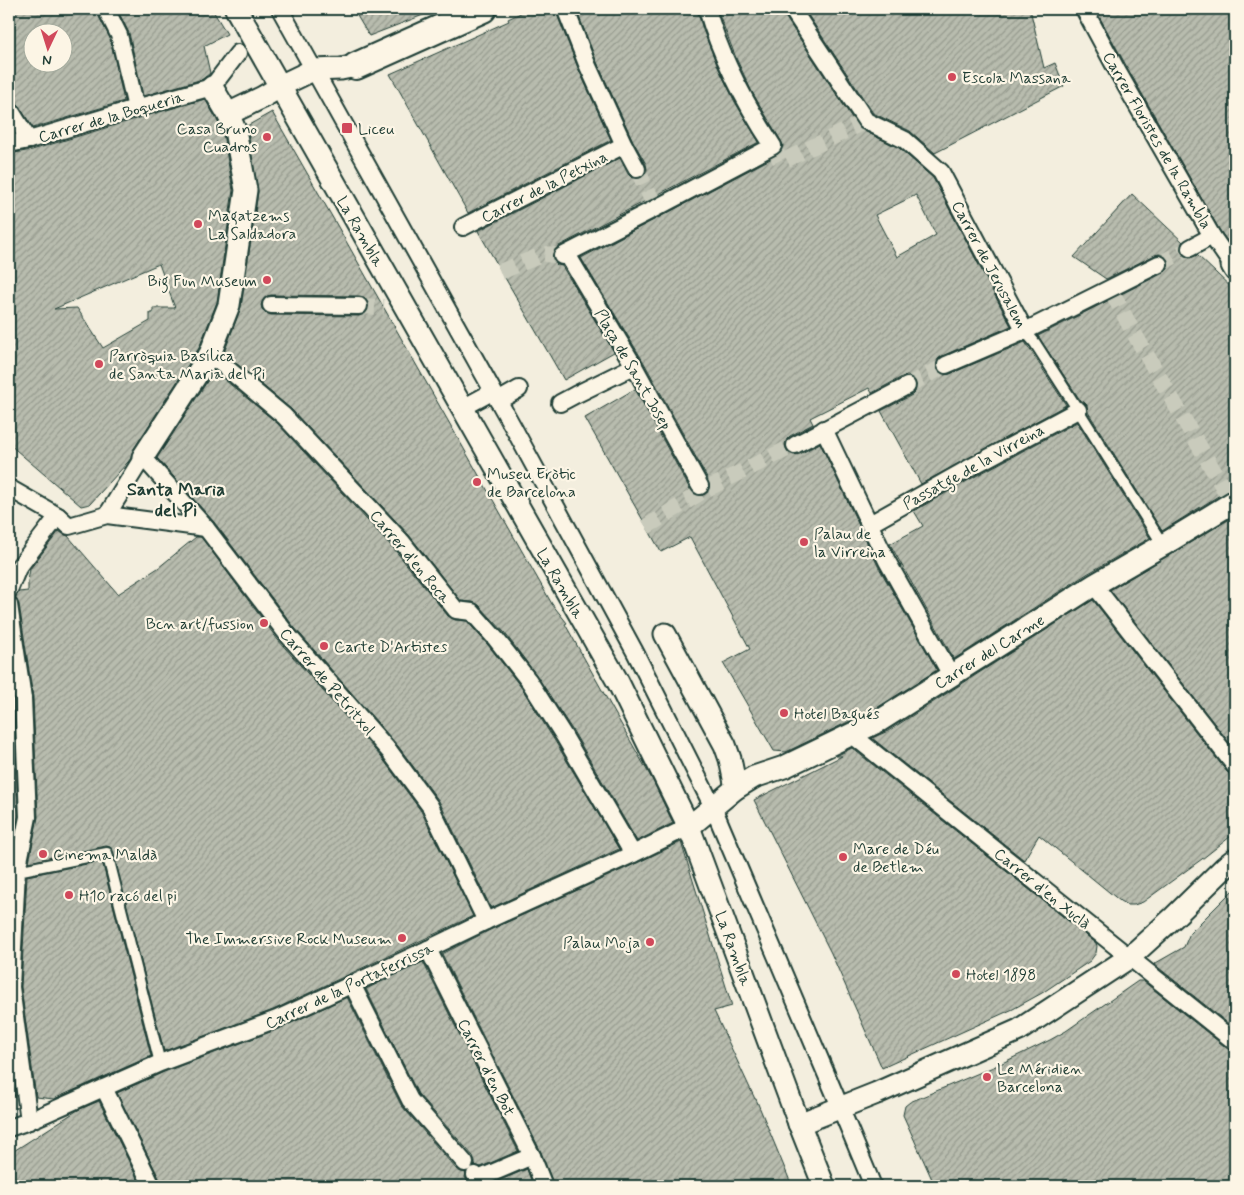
<svg xmlns="http://www.w3.org/2000/svg" width="1244" height="1195" font-family="Mynerve,sans-serif">
<style>
.building{fill:url(#building-hatch);stroke:#1f3d34;fill-rule:evenodd}
.lines{fill:none;stroke-linecap:round;stroke-linejoin:round}
.pedestrian-tunnel{stroke:#c9cbbc;stroke-width:16;stroke-dasharray:16 8;stroke-linecap:butt}
.service-casing{stroke:#1f3d34;stroke-width:14}
.pedestrian-casing{stroke:#1f3d34;stroke-width:20}
.minor-casing{stroke:#1f3d34;stroke-width:25}
.tertiary-casing{stroke:#1f3d34;stroke-width:30}
.service{stroke:#fcf5e5;stroke-width:10}
.pedestrian{stroke:#fcf5e5;stroke-width:16}
.minor{stroke:#fcf5e5;stroke-width:21}
.tertiary{stroke:#fcf5e5;stroke-width:26}
.poi-dot{fill:#d1495b;stroke:#fcf5e5;stroke-width:2}
.labels{text-anchor:middle;stroke-width:4.5;stroke-linejoin:round;paint-order:stroke}
.poi-label{font-size:16px;fill:#1f3d34;stroke:#fcf5e5;text-anchor:start}
.street-label{font-size:16px;fill:#1f3d34;stroke:#fcf5e5}
.neighbourhood-label{font-size:18px;font-weight:bold;fill:#1f3d34;stroke:#fcf5e5}
</style>
<defs>
<pattern id="building-hatch" width="6" height="6" patternUnits="userSpaceOnUse" patternTransform="scale(1.25)"><rect width="6" height="6" fill="#b8bcae"/><path d="M-1 1l2-2M0 6l6-6M5 7l2-2" fill="none" stroke="#959a8e"/></pattern>
</defs>
<rect width="100%" height="100%" fill="#f3eede"/>
<filter id="ink" filterUnits="userSpaceOnUse"><feTurbulence type="fractalNoise" baseFrequency=".02" numOctaves="2"/><feDisplacementMap in="SourceGraphic" scale="10" xChannelSelector="R" yChannelSelector="G"/><feConvolveMatrix kernelMatrix="1 2 1 2 8 2 1 2 1" color-interpolation-filters="sRGB"/></filter>
<g filter="url(#ink)">
<g class="building">
<path d="M9 9H96L97 13 110 38 124 101 33 128 17 103 14 99 9 98ZM32 32H62V62H32Z"/>
<polygon points="117,9 212,9 227,34 204,46 210,73 203,79 143,96 129,33"/>
<polygon points="353,9 435,9 436,10 369,36"/>
<polygon points="529,9 558,9 557,12 558,17 578,68 611,140 468,213 390,74 509,21 508,19"/>
<polygon points="576,9 697,9 703,30 718,67 735,102 759,142 557,247 554,250 552,256 553,261 557,265 562,266 614,352 564,380 478,231 620,158 628,174 632,178 636,179 641,178 646,174 647,169 646,164 633,141 596,60"/>
<path d="M717 9H782L784 15 858 127 862 130 899 148 933 178 1011 326 942 356 938 359 936 363 937 368 940 373 944 375 950 374 1025 342 1066 405 921 484 881 411 912 395 915 392 917 386 916 381 912 377 907 376 902 377 872 393 869 388 810 418 813 424 790 436 787 439 785 444 786 449 789 453 794 455 800 454 820 443 878 566 937 670 875 709 786 752 774 751 723 663 750 649 690 537 661 552 585 418 635 389 691 491 695 495 700 496 705 494 709 491 710 486 709 481 643 361 581 258 778 155 782 151 783 145 781 141 752 92 736 58ZM916 195 936 235 897 257 875 215Z"/>
<polygon points="804,9 1030,9 1044,68 1055,63 1064,86 935,153 910,131 873,113"/>
<polygon points="1095,9 1235,9 1235,252 1220,231 1128,69"/>
<path d="M205 99 217 120 223 134 233 190 217 302 199 348 133 450 131 458 128 462 90 504 81 506 9 444V154L32 150 139 118ZM159 264 175 308H153V313H150V321L103 348 77 308 54 309Z"/>
<path d="M272 112 338 227 552 604 567 623 565 624 635 749 652 779 673 823 637 841 573 731 537 676 504 632 479 605 473 602 461 601 409 535 291 409 224 353 241 307 258 192 247 126ZM271 295 359 296 364 297 367 301 369 307 368 311 364 314 359 316 271 315 266 313 262 309 261 305 263 300 267 296Z"/>
<polygon points="1132,194 1183,242 1180,248 1182,253 1184,256 1190,258 1197,255 1235,291 1235,489 1228,490 1162,531 1088,412 1087,405 1084,402 1080,400 1038,336 1163,273 1168,269 1169,264 1168,259 1164,255 1159,254 1155,255 1106,279 1074,257"/>
<polygon points="214,371 277,423 394,549 448,616 455,620 467,621 488,645 521,687 555,741 619,849 491,908 439,801 398,746 294,627 214,522 157,458"/>
<polygon points="1077,422 1150,538 1087,574 954,659 890,544 923,526 914,511 976,476"/>
<polygon points="1235,516 1235,750 1110,590"/>
<polygon points="59,531 63,534 68,536 118,594 158,568 196,537 201,537 278,640 382,758 421,811 473,916 273,1010 164,1051 112,849 110,847 106,846 29,862 38,817 33,697 19,604 15,598 19,592 28,591 28,581 30,569"/>
<polygon points="1093,600 1227,772 1231,775 1235,776 1235,833 1202,859 1143,902 1134,905 1127,905 1120,901 1039,835 1024,860 872,738 888,731"/>
<polygon points="9,671 13,699 18,816 9,861"/>
<polygon points="852,748 1096,943 1097,946 1096,953 1090,961 1042,993 1013,1009 882,1068 831,953 754,800 842,756 836,756"/>
<polygon points="681,842 732,1006 714,1011 755,1099 756,1099 792,1186 554,1186 541,1152 442,954 490,930 637,863"/>
<polygon points="102,861 151,1056 54,1099 36,1097 21,987 27,876"/>
<polygon points="1235,888 1235,1029 1154,964 1184,947 1190,933"/>
<polygon points="423,962 518,1151 481,1167 475,1165 475,1161 473,1156 418,1094 366,989"/>
<polygon points="1138,981 1143,981 1229,1050 1235,1052 1235,1186 935,1186 903,1115 905,1106 910,1102 998,1065 1050,1040 1066,1031"/>
<polygon points="347,997 401,1105 457,1170 461,1172 466,1173 465,1177 467,1181 471,1186 162,1186 161,1182 117,1093 164,1072 281,1028"/>
<polygon points="9,1045 16,1096 9,1095"/>
<polygon points="99,1101 141,1186 9,1186 9,1154 78,1110"/>
<polygon points="527,1169 533,1186 486,1186"/>
</g>
<g class="lines">
<g class="pedestrian-tunnel">
<polyline points="773,146 781,162 866,121"/>
<polyline points="637,169 654,204"/>
<polyline points="1159,264 1190,248"/>
<polyline points="500,272 544,254 562,256"/>
<polyline points="1112,292 1131,328 1227,494"/>
<polyline points="359,306 384,307"/>
<polyline points="907,386 946,365"/>
<polyline points="646,527 703,491 795,445"/>
</g>
<g class="service-casing">
<g id="service">
<polyline points="1025,331 1035,343 1078,410 1163,545"/>
<polyline points="17,871 107,853 160,1063"/>
</g>
</g>
<g class="pedestrian-casing">
<g id="pedestrian">
<polyline points="106,9 119,35 136,108"/>
<polyline points="280,9 513,427 635,652 713,807 833,1090 873,1186"/>
<polyline points="792,9 866,121 905,140 941,172 1025,331"/>
<polyline points="1084,9 1119,74 1212,236 1232,265"/>
<polyline points="567,13 587,64 624,145 637,169"/>
<polyline points="9,108 29,140"/>
<polyline points="9,144 29,140 136,108 212,87 238,53"/>
<polyline points="463,227 624,145"/>
<polyline points="1190,248 1212,236"/>
<polyline points="567,254 634,366 700,486"/>
<path d="M562 256 656 208 773 146C745 103 721 58 707 9"/>
<polyline points="271,305 359,306"/>
<polyline points="210,354 284,416 402,542 456,610 472,612 496,639 529,681 564,736 633,854"/>
<polyline points="946,365 1025,331 1159,264"/>
<polyline points="498,401 519,389"/>
<polyline points="560,403 575,395 634,366"/>
<polyline points="468,405 492,392"/>
<polyline points="824,429 887,561 951,675"/>
<polyline points="795,445 907,386"/>
<polyline points="9,488 58,516 69,526 107,515 206,528"/>
<polyline points="107,515 143,457 206,528 286,633 390,752 430,806 486,921"/>
<polyline points="870,524 971,467 1078,410"/>
<polyline points="1094,585 1235,766"/>
<polyline points="9,590 18,568 58,516"/>
<polyline points="9,605 23,698 28,817 17,871 11,987 29,1121"/>
<polyline points="851,734 1235,1042"/>
<polyline points="428,949 532,1156 544,1186"/>
<polyline points="352,984 410,1100 465,1163"/>
<polyline points="104,1088 152,1186"/>
<polyline points="9,1128 29,1121 160,1063 277,1019 428,949 486,921 633,854 684,829"/>
<polyline points="475,1175 478,1179 532,1156"/>
</g>
</g>
<g class="minor-casing">
<g id="minor">
<polyline points="236,9 618,682 689,827 797,1118 824,1186"/>
<polyline points="228,114 263,97 288,82 313,70 341,69 356,66"/>
<polyline points="1232,265 1235,270"/>
<polyline points="143,457 210,354 229,305 246,190 235,130 228,114 212,87"/>
<polyline points="665,634 725,745 730,759 736,788"/>
<polyline points="684,829 695,822 736,788 754,777 784,767 881,720 1094,585 1163,545 1235,501"/>
<polyline points="799,1124 877,1093 1019,1030 1130,957 1174,917 1225,867 1235,859"/>
</g>
</g>
<g class="tertiary-casing">
<polyline id="tertiary" points="356,66 483,9"/>
</g>
<use href="#service" class="service"/>
<use href="#pedestrian" class="pedestrian"/>
<use href="#minor" class="minor"/>
<use href="#tertiary" class="tertiary"/>
</g>
</g>
<g class="poi-dot">
<circle cx="952" cy="77" r="5"/>
<rect x="341" y="122" width="12" height="12" rx="2.5"/>
<circle cx="267" cy="137" r="5"/>
<circle cx="198" cy="224" r="5"/>
<circle cx="267" cy="280" r="5"/>
<circle cx="99" cy="364" r="5"/>
<circle cx="477" cy="482" r="5"/>
<circle cx="804" cy="542" r="5"/>
<circle cx="264" cy="623" r="5"/>
<circle cx="324" cy="646" r="5"/>
<circle cx="784" cy="713" r="5"/>
<circle cx="43" cy="854" r="5"/>
<circle cx="843" cy="857" r="5"/>
<circle cx="69" cy="895" r="5"/>
<circle cx="402" cy="938" r="5"/>
<circle cx="650" cy="942" r="5"/>
<circle cx="956" cy="974" r="5"/>
<circle cx="987" cy="1077" r="5"/>
</g>
<g class="labels">
<g class="poi-label">
<text x="962" y="83">Escola Massana</text>
<text x="257" y="134" text-anchor="end">Casa Bruno<tspan x="257" dy="18">Cuadros</tspan></text>
<text x="358" y="134">Liceu</text>
<text x="208" y="221">Magatzems<tspan x="208" dy="18">La Saldadora</tspan></text>
<text x="257" y="286" text-anchor="end">Big Fun Museum</text>
<text x="109" y="361">Parròquia Basílica<tspan x="109" dy="18">de Santa Maria del Pi</tspan></text>
<text x="487" y="479">Museu Eròtic<tspan x="487" dy="18">de Barcelona</tspan></text>
<text x="814" y="539">Palau de<tspan x="814" dy="18">la Virreina</tspan></text>
<text x="254" y="629" text-anchor="end">Bcn art/fussion</text>
<text x="334" y="652">Carte D'Artistes</text>
<text x="794" y="719">Hotel Bagués</text>
<text x="853" y="854">Mare de Déu<tspan x="853" dy="18">de Betlem</tspan></text>
<text x="53" y="860">Cinema Maldà</text>
<text x="79" y="901">H10 racó del pi</text>
<text x="392" y="944" text-anchor="end">The Immersive Rock Museum</text>
<text x="640" y="948" text-anchor="end">Palau Moja</text>
<text x="966" y="980">Hotel 1898</text>
<text x="997" y="1074">Le Méridien<tspan x="997" dy="18">Barcelona</tspan></text>
</g>
<g class="street-label">
<text transform="translate(111 116) rotate(-16)" y="6">Carrer de la Boqueria</text>
<text transform="translate(1158 140) rotate(60)" y="6">Carrer Floristes de la Rambla</text>
<text transform="translate(544 186) rotate(-27)" y="6">Carrer de la Petxina</text>
<text transform="translate(361 231) rotate(60)" y="6">La Rambla</text>
<text transform="translate(990 264) rotate(62)" y="6">Carrer de Jerusalem</text>
<text transform="translate(634 369) rotate(60)" y="6">Plaça de Sant Josep</text>
<text transform="translate(973 466) rotate(-29)" y="6">Passatge de la Virreina</text>
<text transform="translate(411 556) rotate(50)" y="6">Carrer d'en Roca</text>
<text transform="translate(561 583) rotate(60)" y="6">La Rambla</text>
<text transform="translate(989 651) rotate(-32)" y="6">Carrer del Carme</text>
<text transform="translate(328 681) rotate(49)" y="6">Carrer de Petritxol</text>
<text transform="translate(1043 888) rotate(39)" y="6">Carrer d'en Xuclà</text>
<text transform="translate(734 948) rotate(70)" y="6">La Rambla</text>
<text transform="translate(349 985) rotate(-25)" y="6">Carrer de la Portaferrissa</text>
<text transform="translate(487 1067) rotate(63)" y="6">Carrer d'en Bot</text>
</g>
<g class="neighbourhood-label">
<text x="176" y="495">Santa Maria<tspan x="176" dy="21">del Pi</tspan></text>
</g>
</g>
<rect width="1244" height="1195" fill="none" stroke="#fcf5e5" stroke-width="30"/>
<rect x="15" y="15" width="1214" height="1165" fill="none" stroke="#1f3d34" stroke-width="2" filter="url(#ink)"/>
<g transform="translate(48 48) rotate(184)"><circle r="24" fill="#fcf5e5" stroke="#a4ab9e"/>
<path d="M0-4L9 19L0 12L-9 19Z" fill="#d1495b"/>
<text y="-8" font-size="14" font-weight="bold" text-anchor="middle" fill="#1f3d34">N</text>
</g>
</svg>
